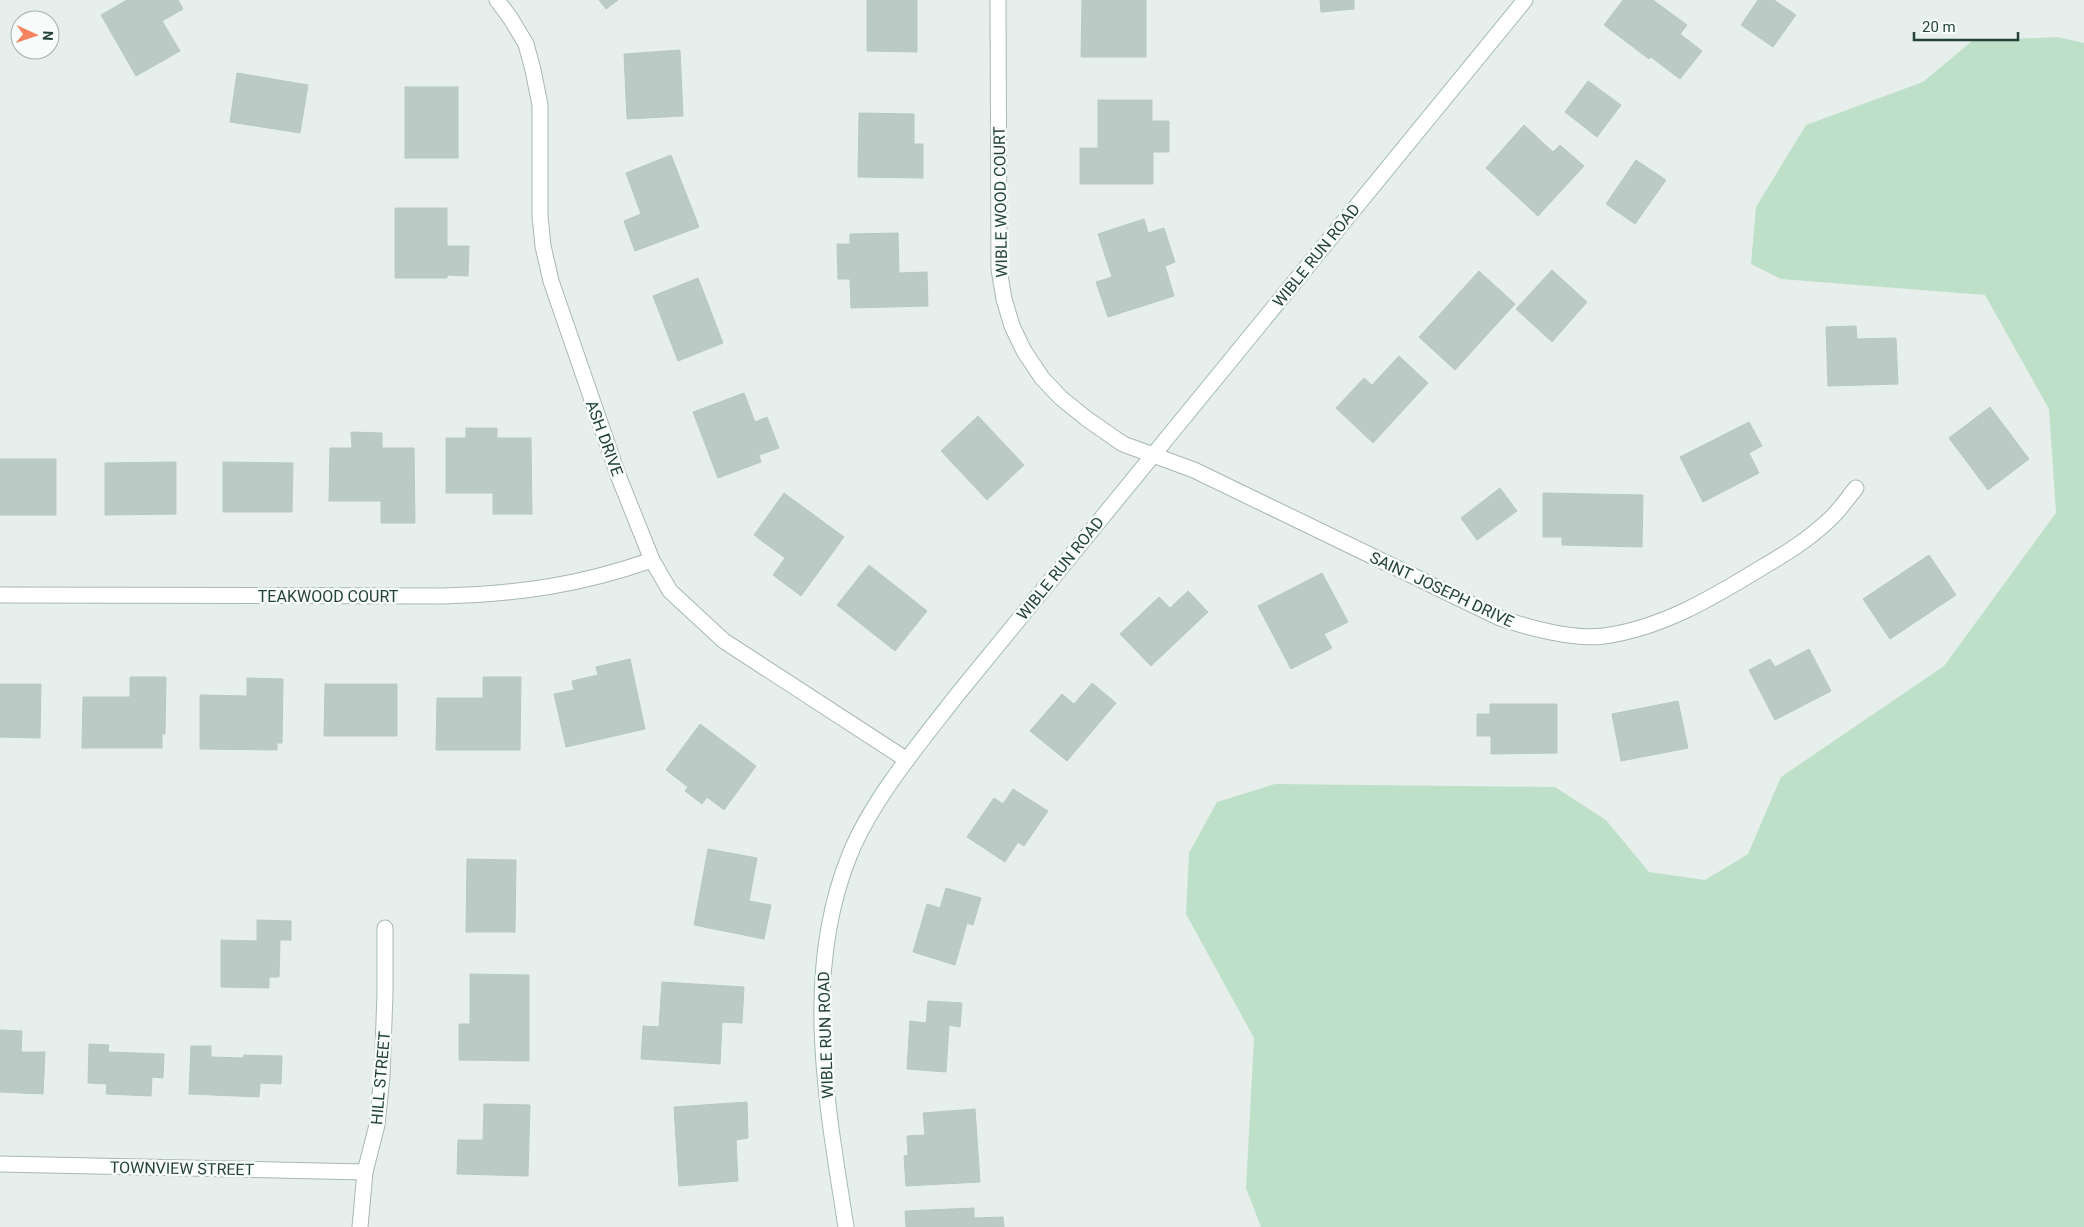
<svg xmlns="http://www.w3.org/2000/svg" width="2084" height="1227" font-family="Roboto,sans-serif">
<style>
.green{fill:#bfe0c8}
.building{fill:#bbcac4;stroke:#b8c9c2}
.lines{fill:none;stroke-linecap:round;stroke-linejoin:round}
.street-casing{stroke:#a8b8b2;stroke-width:17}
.secondary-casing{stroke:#a4bbb3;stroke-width:17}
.street{stroke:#fff;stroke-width:15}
.secondary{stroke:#fff;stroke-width:15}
.labels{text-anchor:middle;stroke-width:5;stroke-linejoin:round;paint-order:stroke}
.street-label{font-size:16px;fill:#24423a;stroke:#f7fbf9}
</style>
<rect width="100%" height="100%" fill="#e6efeb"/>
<polygon class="green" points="2057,37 2084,43 2084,1227 1261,1227 1246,1188 1254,1038 1186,914 1189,853 1217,802 1275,784 1555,787 1606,820 1649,872 1705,880 1748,854 1781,777 1944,666 2056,513 2049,409 1985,295 1781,279 1751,264 1756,207 1806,125 1923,82 1972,41"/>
<g class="building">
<polygon points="127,0 178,0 183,9 162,21 180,51 136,76 101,15"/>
<polygon points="599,0 618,0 606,9"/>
<polygon points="867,0 917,0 917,52 867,51"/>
<polygon points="1082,0 1146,0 1146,57 1081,57"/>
<polygon points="1320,0 1354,0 1354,9 1321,12"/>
<polygon points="1623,0 1653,0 1687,25 1680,34 1702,51 1680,79 1651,57 1649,59 1604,25"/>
<polygon points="1758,0 1774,0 1796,15 1773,47 1741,25"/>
<polygon points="680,50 683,116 627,119 624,54"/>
<polygon points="237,73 308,85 300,133 230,122"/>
<polygon points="1588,81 1621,105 1597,137 1565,112"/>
<rect x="405" y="87" width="53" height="71"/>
<polygon points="1098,100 1152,100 1152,121 1169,121 1169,152 1153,152 1153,184 1080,184 1080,148 1098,148"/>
<polygon points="859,113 914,114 914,144 923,144 923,178 858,177"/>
<polygon points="1524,125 1553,152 1560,145 1584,166 1538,216 1486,168"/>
<polygon points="671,155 699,227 635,251 624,221 641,214 626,173"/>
<polygon points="1636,160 1666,180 1635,224 1606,204"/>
<polygon points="395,208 447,208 447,246 469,246 468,276 447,275 447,278 395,278"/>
<polygon points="1144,219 1148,233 1164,228 1175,262 1165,266 1174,296 1108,317 1096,282 1112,277 1098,234"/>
<polygon points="898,233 899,273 927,272 928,306 851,308 850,279 838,279 837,244 850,244 850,234"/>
<polygon points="1552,270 1587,302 1552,342 1516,309"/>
<polygon points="1479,271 1515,304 1455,370 1419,337"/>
<polygon points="698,278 723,343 678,361 653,296"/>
<polygon points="1856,326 1857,339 1896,338 1898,384 1828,386 1826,327"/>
<polygon points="1399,356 1428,383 1373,443 1336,408 1364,378 1372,385"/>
<polygon points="744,393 755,422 767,417 779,448 759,455 761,462 718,478 693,412"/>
<polygon points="1990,407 2029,459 1988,490 1949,438"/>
<polygon points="978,416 1024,465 987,500 941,451"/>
<polygon points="1749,422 1762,446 1749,453 1759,473 1703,502 1680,457"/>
<polygon points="466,428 497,428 497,438 531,438 532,514 493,514 493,493 446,493 446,438 466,438"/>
<polygon points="351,432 382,433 382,448 414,448 415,523 381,523 381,501 329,501 330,448 352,448"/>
<rect x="0" y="459" width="56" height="56"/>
<polygon points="176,462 176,514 105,515 105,463"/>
<polygon points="223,462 293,463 292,512 223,512"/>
<polygon points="1500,488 1517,511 1477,540 1461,518"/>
<polygon points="784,493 844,537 801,596 773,575 785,558 754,535"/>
<polygon points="1543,493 1643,495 1642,547 1562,545 1562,537 1543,537"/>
<polygon points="1929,555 1956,595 1890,639 1863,599"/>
<polygon points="869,565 927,611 895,651 837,605"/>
<polygon points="1322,573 1348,622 1324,634 1332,648 1291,669 1258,606"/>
<polygon points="1188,591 1208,612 1151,666 1120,634 1159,597 1170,608"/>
<polygon points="1809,649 1831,691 1775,720 1749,670 1770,659 1775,667"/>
<polygon points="630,659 645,729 566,747 554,694 574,690 572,681 598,675 596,667"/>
<polygon points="130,677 166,677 165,734 162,734 162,748 82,748 83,697 130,697"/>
<polygon points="483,677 521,677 520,750 436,750 437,698 483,698"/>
<polygon points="247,678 283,679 282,743 277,743 277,750 200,749 200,695 247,696"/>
<polygon points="1092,683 1116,703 1067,761 1030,731 1062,694 1074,704"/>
<polygon points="0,684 41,684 40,738 0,737"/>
<polygon points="325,684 397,684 397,736 324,736"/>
<polygon points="1678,701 1688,748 1621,761 1612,714"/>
<polygon points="1490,704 1557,704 1557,753 1491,754 1491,736 1477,736 1477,714 1490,714"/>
<polygon points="700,724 756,766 724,810 707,797 702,804 685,791 688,787 666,770"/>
<polygon points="1013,789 1048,811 1024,846 1018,842 1005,862 967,837 994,798 1003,804"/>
<polygon points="708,849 757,858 749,901 771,905 764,939 694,925"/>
<polygon points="467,859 516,860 515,932 466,932"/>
<polygon points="946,888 981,898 973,925 967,923 955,965 913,952 927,904 940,908"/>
<polygon points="257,920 291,921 291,940 280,940 279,977 269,977 269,988 221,987 221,940 257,941"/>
<polygon points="470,974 529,975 529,1061 459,1060 459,1024 470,1024"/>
<polygon points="662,982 744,987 742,1023 722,1022 720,1064 641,1059 643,1026 659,1027"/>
<polygon points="928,1001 962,1003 960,1027 949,1025 946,1072 907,1069 910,1021 926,1023"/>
<polygon points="0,1030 22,1031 21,1052 45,1052 43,1094 0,1092"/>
<polygon points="89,1044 109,1045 108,1052 164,1054 163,1078 152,1077 151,1096 106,1094 107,1084 88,1083"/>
<polygon points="191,1046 211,1046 211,1057 243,1058 244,1055 282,1056 281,1084 260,1083 259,1097 189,1094"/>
<polygon points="747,1102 748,1138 736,1140 738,1181 679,1186 674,1107"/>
<polygon points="484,1104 530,1105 528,1176 457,1174 458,1140 483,1140"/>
<polygon points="975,1109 980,1182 906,1186 904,1156 908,1155 907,1136 925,1135 923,1113"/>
<polygon points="974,1208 974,1218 1003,1217 1004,1227 906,1227 905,1211"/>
</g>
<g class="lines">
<g class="street-casing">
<g id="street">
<polyline points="497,0 511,19 526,44 533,70 540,105 540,216 543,246 551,281 618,475 652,560 670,591 724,641 907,760"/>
<path d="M998 0 999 269 1004 299 1012 326 1024 351 1042 378 1061 398 1087 419 1123 444 1194 470 1500 618C1529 628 1574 640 1604 636 1662 628 1712 598 1761 568 1785 554 1808 540 1829 520 1839 511 1847 499 1856 488"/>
<path d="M0 595 443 596C519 594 580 585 652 560"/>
<polyline points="0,1164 365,1172"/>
<polyline points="360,1227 365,1172 377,1125 382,1076 385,994 385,928"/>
</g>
</g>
<g class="secondary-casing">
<path id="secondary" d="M846 1227C827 1104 801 974 850 854 873 798 920 743 957 695L1525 0"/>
</g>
<use href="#street" class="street"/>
<use href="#secondary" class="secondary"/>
</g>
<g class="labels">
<g class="street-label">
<text transform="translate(1000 202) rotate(-91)" y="6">WIBLE WOOD COURT</text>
<text transform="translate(1316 255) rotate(-51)" y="6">WIBLE RUN ROAD</text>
<text transform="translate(605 438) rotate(70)" y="6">ASH DRIVE</text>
<text transform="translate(1060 568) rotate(-51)" y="6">WIBLE RUN ROAD</text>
<text transform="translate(1442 589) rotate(25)" y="6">SAINT JOSEPH DRIVE</text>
<text x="328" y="602">TEAKWOOD COURT</text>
<text transform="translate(825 1035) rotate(-92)" y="6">WIBLE RUN ROAD</text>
<text transform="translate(380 1078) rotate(-85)" y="6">HILL STREET</text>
<text transform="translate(182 1168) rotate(1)" y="6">TOWNVIEW STREET</text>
</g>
</g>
<g transform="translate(35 35) rotate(93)"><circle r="24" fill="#f7fbf9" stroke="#a3b1ad"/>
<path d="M0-4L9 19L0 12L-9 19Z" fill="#f4845f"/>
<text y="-8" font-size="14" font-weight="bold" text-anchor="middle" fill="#24423a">N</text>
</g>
<path d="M1914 32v8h104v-8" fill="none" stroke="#24423a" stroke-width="2.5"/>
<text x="1922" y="32" font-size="15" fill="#24423a" stroke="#f7fbf9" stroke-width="4" paint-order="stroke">20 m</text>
</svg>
